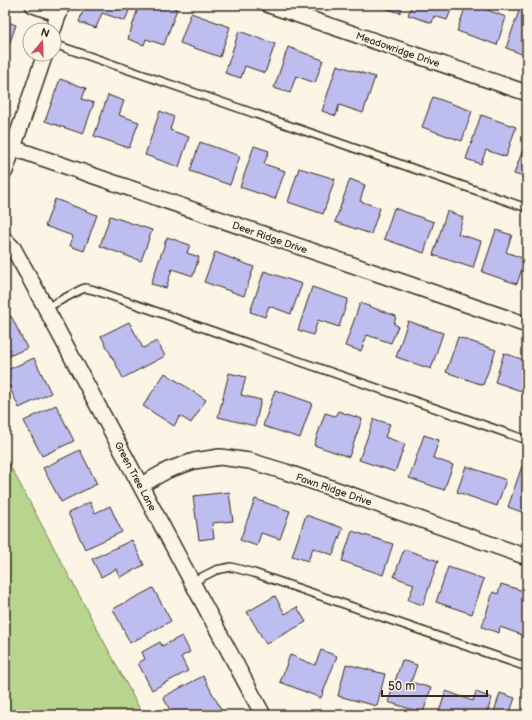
<svg xmlns="http://www.w3.org/2000/svg" width="532" height="720" font-family="'Balsamiq Sans',sans-serif">
<style>
.green{fill:#b8d58d;stroke:#7a8056}
.building{fill:#bdbdef;stroke:#3b2a1e}
.lines{fill:none;stroke-linecap:round;stroke-linejoin:round}
.service-casing{stroke:#3b2a1e;stroke-width:10}
.minor-casing{stroke:#3b2a1e;stroke-width:18}
.service{stroke:#fcf5e5;stroke-width:7}
.minor{stroke:#fcf5e5;stroke-width:15}
.labels{text-anchor:middle;stroke-width:4;stroke-linejoin:round;paint-order:stroke}
.street-label{font-size:10px;fill:#3b2a1e;stroke:#fcf5e5}
</style>
<rect width="100%" height="100%" fill="#fcf5e5"/>
<filter id="ink" filterUnits="userSpaceOnUse"><feTurbulence type="fractalNoise" baseFrequency=".025" numOctaves="2"/><feDisplacementMap in="SourceGraphic" scale="8" xChannelSelector="R" yChannelSelector="G"/><feConvolveMatrix kernelMatrix="1 2 1 2 8 2 1 2 1" color-interpolation-filters="sRGB"/></filter>
<g filter="url(#ink)">
<polygon class="green" points="5,456 143,715 5,715"/>
<g class="building">
<polygon points="85,5 131,5 125,21 102,13 96,28 79,22"/>
<polygon points="139,5 166,5 177,9 164,45 146,39 144,45 128,39"/>
<polygon points="376,5 403,5 400,13"/>
<polygon points="412,5 453,5 447,20 434,16 432,23 408,15"/>
<polygon points="466,5 483,5 482,8 506,17 497,45 457,31"/>
<polygon points="520,8 527,10 527,56 506,48"/>
<polygon points="191,13 230,27 220,57 180,43"/>
<polygon points="5,21 16,25 5,56"/>
<polygon points="239,31 275,44 265,73 245,66 241,78 225,73"/>
<polygon points="288,47 323,60 315,83 296,76 290,93 274,88"/>
<polygon points="337,65 375,77 363,113 339,105 336,116 322,111"/>
<polygon points="60,79 86,88 82,99 94,103 83,134 45,121"/>
<polygon points="108,95 124,101 119,115 139,122 129,148 94,136"/>
<polygon points="433,97 472,111 462,141 422,127"/>
<polygon points="160,111 174,117 170,130 189,137 179,167 145,155"/>
<polygon points="481,115 516,127 506,157 486,150 481,164 466,159"/>
<polygon points="527,138 527,178 514,174"/>
<polygon points="200,142 240,156 230,185 190,171"/>
<polygon points="254,146 269,151 264,164 285,171 275,199 240,187"/>
<polygon points="299,168 335,179 323,214 288,202"/>
<polygon points="350,179 365,185 360,201 380,208 371,234 335,222"/>
<polygon points="55,199 97,215 84,251 70,246 73,236 45,226"/>
<polygon points="394,208 434,222 424,253 384,239"/>
<polygon points="447,211 463,217 458,234 481,241 473,268 433,255"/>
<polygon points="110,216 152,230 141,261 100,246"/>
<polygon points="496,230 512,235 506,252 525,259 517,284 482,272"/>
<polygon points="167,237 190,245 187,253 199,257 193,276 172,269 166,288 151,284"/>
<polygon points="215,252 254,267 244,296 204,282"/>
<polygon points="264,271 302,284 291,314 269,306 265,317 250,312"/>
<polygon points="312,287 348,299 339,327 318,320 313,335 298,330"/>
<polygon points="360,303 396,316 394,324 398,326 391,343 367,335 361,351 345,346"/>
<polygon points="11,316 27,348 5,358 5,319"/>
<polygon points="408,321 443,333 431,369 396,357"/>
<polygon points="129,322 143,348 157,341 165,356 123,378 101,336"/>
<polygon points="458,337 496,350 483,385 446,372"/>
<polygon points="504,353 527,361 527,393 495,382"/>
<polygon points="34,358 51,393 19,408 5,377 5,371"/>
<polygon points="165,373 206,400 191,423 180,416 174,426 143,406"/>
<polygon points="229,373 246,377 241,395 261,400 255,426 218,417"/>
<polygon points="275,390 312,403 300,438 263,426"/>
<polygon points="56,405 74,441 42,456 24,421"/>
<polygon points="338,411 362,419 349,457 314,445 325,413 335,416"/>
<polygon points="374,419 390,424 385,437 405,444 395,472 359,460"/>
<polygon points="424,435 439,440 433,458 453,465 444,490 409,478"/>
<polygon points="80,450 97,484 61,502 43,468"/>
<polygon points="466,466 506,480 497,506 457,492"/>
<polygon points="522,466 527,468 527,514 508,507"/>
<polygon points="229,492 233,521 212,523 214,538 199,540 193,496"/>
<polygon points="255,499 290,511 280,539 261,533 257,546 240,540"/>
<polygon points="90,502 95,513 110,506 122,532 85,549 68,513"/>
<polygon points="306,515 343,528 333,555 313,548 308,561 292,556"/>
<polygon points="352,531 393,544 383,575 342,561"/>
<polygon points="132,540 144,565 120,577 116,569 101,577 92,559"/>
<polygon points="404,549 438,561 423,605 408,600 414,584 394,577"/>
<polygon points="448,567 484,579 472,614 436,602"/>
<polygon points="501,584 527,592 527,629 525,636 500,627 499,633 482,627 493,592 498,594"/>
<polygon points="153,588 171,621 130,643 113,609"/>
<polygon points="275,596 285,614 297,607 306,622 266,644 247,612"/>
<polygon points="182,636 190,652 181,657 188,671 152,690 138,663 145,659 142,652 160,642 162,646"/>
<polygon points="321,650 337,656 321,698 280,682 290,655 315,665"/>
<polygon points="402,660 417,665 411,682 431,688 423,713 388,702"/>
<polygon points="346,664 385,674 377,706 338,696"/>
<polygon points="203,676 222,711 214,715 180,715 178,711 172,714 163,697"/>
<polygon points="446,691 473,701 476,692 492,698 486,715 438,715"/>
<polygon points="500,693 515,698 510,712 518,715 493,715"/>
</g>
<g class="lines">
<g class="service-casing">
<g id="service">
<polyline points="54,44 527,208"/>
<polyline points="46,308 80,290 85,288 94,290 527,440"/>
<polyline points="192,582 216,570 231,567 254,573 527,667"/>
</g>
</g>
<g class="minor-casing">
<g id="minor">
<polyline points="33,5 59,14"/>
<polyline points="269,5 527,93"/>
<polyline points="53,30 62,5"/>
<polyline points="13,148 527,325"/>
<polyline points="5,171 45,54"/>
<polyline points="5,240 13,248 27,273 263,715"/>
<polyline points="141,485 168,470 194,461 220,457 250,461 286,472 527,557"/>
</g>
</g>
<use href="#service" class="service"/>
<use href="#minor" class="minor"/>
</g>
</g>
<g class="labels">
<g class="street-label">
<text transform="translate(398 49) rotate(19)" y="4">Meadowridge Drive</text>
<text transform="translate(270 237) rotate(19)" y="4">Deer Ridge Drive</text>
<text transform="translate(136 476) rotate(62)" y="4">Green Tree Lane</text>
<text transform="translate(334 489) rotate(19)" y="4">Fawn Ridge Drive</text>
</g>
</g>
<rect width="532" height="720" fill="none" stroke="#fcf5e5" stroke-width="20"/>
<rect x="10" y="10" width="512" height="700" fill="none" stroke="#3b2a1e" stroke-width="1.5" filter="url(#ink)"/>
<g transform="translate(42 42) rotate(19)"><circle r="19" fill="#fcf5e5" stroke="#afa495"/>
<path d="M0-3L7 15L0 10L-7 15Z" fill="#d1495b"/>
<text y="-6" font-size="11" font-weight="bold" text-anchor="middle" fill="#3b2a1e">N</text>
</g>
<path d="M382 690v6h105v-6" fill="none" stroke="#3b2a1e" stroke-width="2"/>
<text x="388" y="690" font-size="12" fill="#3b2a1e" stroke="#fcf5e5" stroke-width="3" paint-order="stroke">50 m</text>
</svg>
